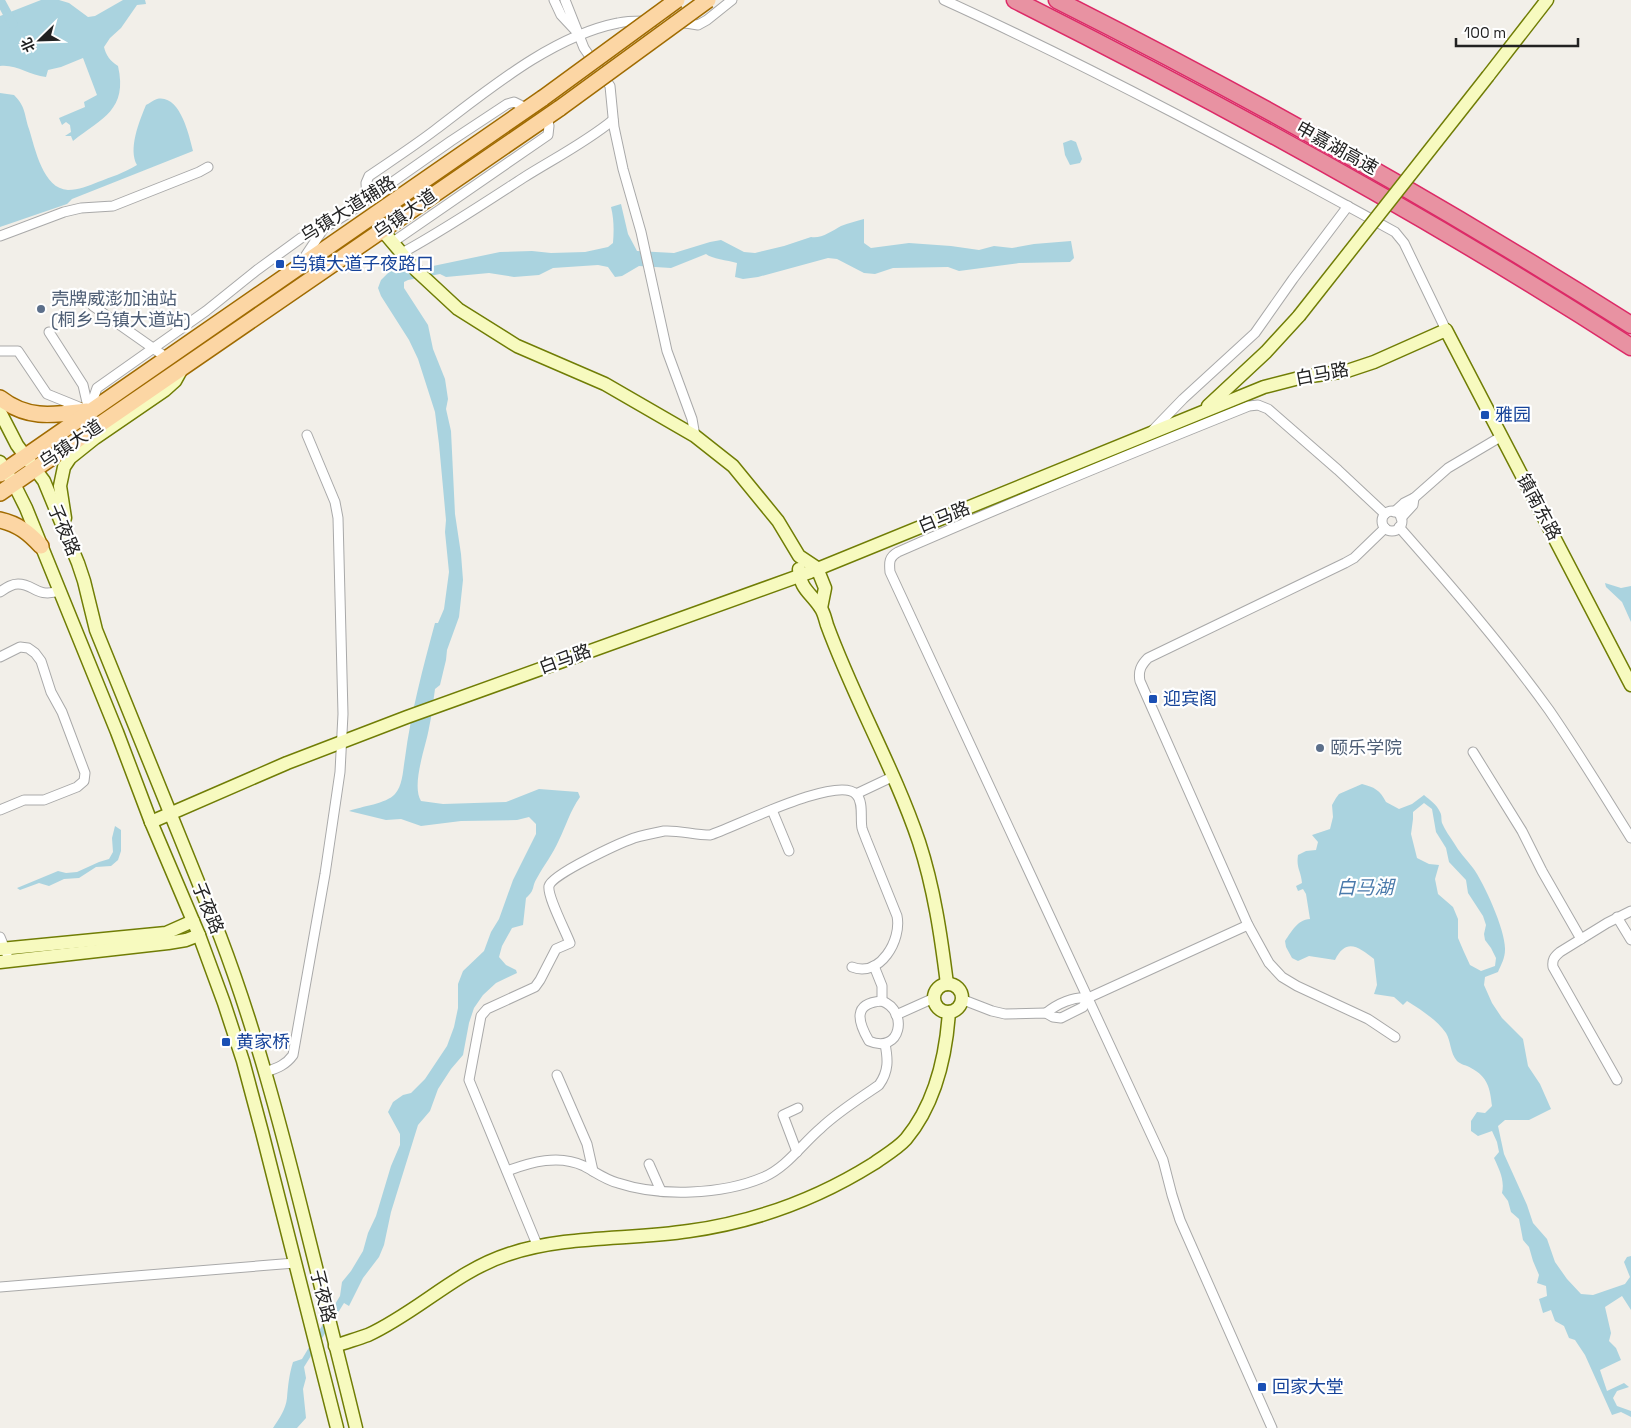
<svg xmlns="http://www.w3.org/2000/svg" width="1631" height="1428" font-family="'Space Grotesk','Noto Sans SC',sans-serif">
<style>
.water{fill:#aad3df;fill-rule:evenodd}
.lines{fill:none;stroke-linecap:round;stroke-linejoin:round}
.canal{stroke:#aad3df;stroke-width:9}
.street-casing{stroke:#a9a9a9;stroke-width:11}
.secondary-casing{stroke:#707d05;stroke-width:15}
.primary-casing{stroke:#a06b00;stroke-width:18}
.highway-casing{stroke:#dc2a67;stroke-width:19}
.street{stroke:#fff;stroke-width:9}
.secondary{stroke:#f7fabf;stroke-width:12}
.primary{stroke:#fcd6a4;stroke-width:15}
.highway{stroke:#e892a2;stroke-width:16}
.secondary-bridge-casing{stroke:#707d05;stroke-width:15;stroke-linecap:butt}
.primary-bridge-casing{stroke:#a06b00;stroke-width:18;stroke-linecap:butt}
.secondary-bridge{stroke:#f7fabf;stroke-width:12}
.primary-bridge{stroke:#fcd6a4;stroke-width:15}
.transit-dot{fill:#1a4fb4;stroke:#fff;stroke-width:2}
.service-dot{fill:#5c6f8a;stroke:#fff;stroke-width:2}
.labels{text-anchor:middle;stroke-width:4.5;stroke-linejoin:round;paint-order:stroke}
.street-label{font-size:18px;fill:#222;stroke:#fff}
.transit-label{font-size:18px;fill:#164399;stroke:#fff;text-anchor:start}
.service-label{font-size:18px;fill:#4e5e75;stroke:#fff;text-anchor:start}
.water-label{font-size:19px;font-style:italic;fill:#4a7aab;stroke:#fff}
</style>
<rect width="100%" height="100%" fill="#f2efe9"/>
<g class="water">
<path d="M41 0H59L69 3 88 17 95 16 123 0H145L146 4 137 5 121 28 110 38 104 47C106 55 110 61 118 66 128 110 102 118 73 141L71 136H65L71 132 70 125 66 122 62 125 59 118 85 107 84 102 97 95 83 58 61 67 48 70 46 77C29 75 16 64 0 66V16Z"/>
<path d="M0 93 14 95C26 107 24 114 29 129 35 148 43 189 68 190 79 190 88 186 98 182 111 177 124 173 137 165 128 149 139 122 146 105 149 104 153 100 157 99 180 94 189 135 193 151L72 199 67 204 0 227Z"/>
<polygon points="1071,140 1076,142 1082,159 1080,163 1070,165 1065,155 1063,143"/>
<path d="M621 204 628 234 637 251 674 253 710 242 721 240 744 252 755 253 784 246 811 237C821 239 832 231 841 226 848 223 857 221 864 219V243L871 248 909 243 951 246 979 250 994 246 1012 248 1034 244 1071 241 1074 258 1070 262 1019 263 959 271 948 267 893 268 875 274 864 273 837 259 828 258 758 277 743 279 735 277 737 263C727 260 712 259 706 254L671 268 639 266 622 276 615 277 608 267 598 265 553 268 539 275 514 277 489 273 446 277 440 274 408 280 404 282V288L428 325 433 349 445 379 448 399 446 409 451 431 455 514 461 554 463 580 459 617 447 650 446 660 440 685 435 689C433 702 432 715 429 728 426 746 411 785 421 801L443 804 506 802 539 789 578 792 580 797C570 811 566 826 559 840 553 854 544 865 537 878 531 888 536 889 526 898L523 925 512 928 502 946 499 957 506 965 516 970 517 973 496 983 483 995 474 1008 469 1023 463 1055 451 1069 438 1089 430 1111 418 1125 391 1212 384 1245 379 1257 363 1278 349 1306 344 1303 304 1367 306 1378 303 1389 306 1418 297 1428H273C279 1419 286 1409 287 1398 288 1386 289 1375 293 1362L302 1359 340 1296 342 1282 351 1271 363 1251 368 1233 376 1216 391 1166 400 1145V1134L388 1112 393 1102 403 1095 411 1093 425 1079 447 1046 454 1027 458 1008V984L463 971 484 951 491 932 499 919 513 880 536 834V824L529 817 517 820 461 821 421 826 401 819 386 820 349 811C362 806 386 804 395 794 403 785 403 769 405 758 411 712 423 668 435 623H438L444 609 449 572 445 532 446 520 439 444 435 412 418 359 409 340 381 296 378 288 381 280 394 267 433 266 500 252 532 251 551 253 585 252 608 247 613 243C614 231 614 219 611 207Z"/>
<polygon points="1605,583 1621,588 1631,586 1631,622 1622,602 1606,587"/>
<path d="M1362 784C1374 787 1380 790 1386 802L1399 809 1412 804 1424 795C1430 800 1437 805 1440 812 1442 815 1441 819 1442 823 1445 830 1450 837 1454 843 1459 852 1466 859 1473 868 1484 883 1506 931 1505 950 1505 958 1501 965 1498 972L1485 977 1484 985 1492 1003 1502 1018 1523 1039 1528 1066 1540 1084 1551 1109 1529 1120H1505L1498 1126 1504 1154 1527 1205 1533 1223 1547 1239 1555 1262 1567 1279 1581 1294 1593 1295 1625 1284 1630 1277 1624 1262 1627 1257 1631 1256V1310L1622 1296 1605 1307 1611 1333 1609 1341 1616 1348 1621 1360 1600 1370 1607 1391 1624 1383 1629 1387 1617 1391 1613 1398 1617 1406 1631 1411V1417L1621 1412 1612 1415 1585 1355 1575 1340 1569 1338 1564 1326 1555 1321 1551 1310 1543 1313 1539 1299 1547 1296 1546 1286 1537 1283 1539 1275 1533 1261 1529 1247 1523 1240 1519 1219 1511 1212 1508 1201 1502 1193C1505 1180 1499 1169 1494 1158L1499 1152 1497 1142 1492 1131 1478 1136 1471 1131V1121L1477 1112 1485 1113 1492 1106C1490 1088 1488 1077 1471 1068 1467 1065 1461 1065 1457 1061 1450 1053 1451 1041 1446 1033 1436 1019 1421 1010 1407 1001L1403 1005 1394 997 1374 994 1377 985 1374 959C1359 947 1346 937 1335 960L1309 956 1298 961 1292 958 1286 947 1285 941C1292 931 1297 920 1310 919L1306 894 1303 889 1298 891 1296 886 1302 883C1301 871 1296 868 1298 855L1306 851 1316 850 1318 842 1312 835 1330 829 1333 817 1332 805 1336 798 1339 794ZM1424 803 1432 809 1436 832 1446 848 1449 862 1466 880 1468 893 1483 916 1486 925 1484 934 1485 940 1491 948 1496 958 1495 966 1481 971 1470 965 1464 952 1458 938V919L1453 907 1438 894 1435 879 1439 865 1429 864 1417 858 1411 834 1413 819V812Z"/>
<polygon points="115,826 121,830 121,851 118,860 111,866 96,867 79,878 64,879 49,886 39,883 20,890 17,888 58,871 66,873 77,872 99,862 109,859 113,852 112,838"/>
</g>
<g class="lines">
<polyline class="canal" points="0,0 13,24"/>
<g class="street-casing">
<g id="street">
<polyline points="554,0 561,15 575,30"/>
<polyline points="565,0 584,48 610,86 614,127 623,169 641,232 667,351 692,419 695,436"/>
<path d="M944 0C1098 70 1247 151 1395 232L1404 243 1446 330"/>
<path d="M367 200 366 183 369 176C391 161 414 146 435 130 488 90 552 36 618 23 636 19 678 22 698 25L707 20 732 0"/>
<polyline points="0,236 64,212 81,208 113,206 199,172 208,167"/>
<polyline points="393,242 548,135 549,126 547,117"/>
<path d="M402 253C444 230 483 204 523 178 553 159 585 143 613 120"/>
<polyline points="302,261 324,228"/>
<polyline points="93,306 167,358"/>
<polyline points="49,332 83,385 89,411"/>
<polyline points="0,351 18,351 47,394 84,409"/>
<polyline points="89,411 97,388 206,311 257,270 301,238 324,228 347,214 451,141 507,104 514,102 528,109"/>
<polyline points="1152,431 1183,399 1255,333 1293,279 1348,206"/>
<circle cx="1392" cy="521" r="10"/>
<polyline points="1394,512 1404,503 1414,498 1448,468 1502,436"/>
<polyline points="1401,518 1413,505 1414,498"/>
<path d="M1399 527C1451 586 1503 646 1549 710 1578 752 1604 795 1631 838"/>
<path d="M1385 528 1354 558 1345 563 1148 658C1141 665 1138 671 1140 681L1248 925 1269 963 1282 977 1297 986 1368 1019 1395 1037"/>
<path d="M0 592C6 588 11 584 18 584 35 584 35 598 60 591"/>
<polyline points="0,657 20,647 28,648 35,653 41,661 51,692 62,712 85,773 84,781 77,787 44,800 24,800 0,810"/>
<polyline points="1473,752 1522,831 1542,871 1581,939"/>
<polyline points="856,794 892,777"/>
<polyline points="772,810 789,851"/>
<polyline points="1617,917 1631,940"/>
<polyline points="0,937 7,954"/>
<polyline points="874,966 882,986 882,1001"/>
<polyline points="961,999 992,1011 1005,1014 1046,1013 1053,1017 1061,1018 1083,1007 1088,998"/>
<path d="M882 1001C909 1011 901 1055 869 1041 858 1022 852 1003 882 1001Z"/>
<path d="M1046 1013C1057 1004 1074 996 1088 998L1248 925"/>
<polyline points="896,1015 934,998"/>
<path d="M266 1072C277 1068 286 1065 293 1055L325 874 340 772 343 714 338 518 335 502 307 435"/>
<polyline points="557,1075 587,1144 593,1171"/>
<path d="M1617 1080 1553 967C1552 960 1554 957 1560 952L1607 923 1631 911"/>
<polyline points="797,1152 783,1115 798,1108"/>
<polyline points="649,1164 661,1191"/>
<path d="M507 1171C531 1162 559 1154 584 1166 595 1172 606 1180 618 1183 660 1197 722 1195 764 1177 787 1167 802 1144 821 1128 839 1111 859 1099 879 1085 889 1071 888 1059 885 1044"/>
<path d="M538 1247 469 1080 481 1016 487 1009 535 987 540 980 556 949 570 943C566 932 547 896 549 886 552 874 620 843 634 838 644 835 654 833 664 831 679 830 694 835 710 835 735 827 837 775 856 794 864 802 860 818 862 828 863 832 865 836 866 839L897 916C902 940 880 978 852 967"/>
<polyline points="0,1287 295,1263"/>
<path d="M1272 1428 1180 1220 1172 1195 1163 1160 890 572C889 562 889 557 898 552 1014 501 1132 453 1249 406L1258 405 1268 409 1338 470 1385 514"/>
</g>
</g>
<g class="secondary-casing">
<g id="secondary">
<polyline points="1488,76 1547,0"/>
<polyline points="382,230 416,270 458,309 517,346 605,384 695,436 733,466 778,521 799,556 817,568 825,588 821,608"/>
<polyline points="1208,406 1266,352 1299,316"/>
<path d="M0 412 17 445 44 481 78 563 84 581 96 630 220 936C255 1028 280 1123 304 1219 321 1288 339 1358 356 1428"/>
<polyline points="0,462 14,484 26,508 117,732 151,822 199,935 224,1003 243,1061 262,1132 337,1428"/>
<polyline points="65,518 60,486 64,467 70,458 95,438 165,390 175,381 180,372"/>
<path d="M799 569C800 589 810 592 820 607 824 612 825 619 827 625 854 699 894 768 919 842 934 888 941 936 947 984"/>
<polyline points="151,822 287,763 407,717 810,572 1264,387 1303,377 1347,371 1374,362 1446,330 1631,685"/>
<polyline points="0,949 166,933 193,921"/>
<polyline points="0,962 168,943 186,940 199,935"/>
<circle cx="948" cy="998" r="14"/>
<path d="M335 1346C346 1342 357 1339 368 1335 418 1312 456 1271 509 1254 565 1235 630 1240 689 1231 754 1222 817 1199 873 1164 884 1156 897 1149 906 1139 935 1104 946 1056 949 1012"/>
</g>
</g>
<g class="primary-casing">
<g id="primary">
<path d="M0 398C28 420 54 415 87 411"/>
<polyline points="0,474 543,98"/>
<polyline points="0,493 560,108"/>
<path d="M0 520C18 524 29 533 41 546"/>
</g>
</g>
<g class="highway-casing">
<g id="highway">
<path d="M1015 0C1226 106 1433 219 1631 347"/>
<path d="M1057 0C1254 99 1445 207 1631 325"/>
</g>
</g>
<use href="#street" class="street"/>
<use href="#secondary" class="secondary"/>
<use href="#primary" class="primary"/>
<use href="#highway" class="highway"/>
<g class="secondary-bridge-casing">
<polyline id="secondary-bridge" points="1299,316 1488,76"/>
</g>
<g class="primary-bridge-casing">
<g id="primary-bridge">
<polyline points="543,98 677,0"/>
<polyline points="560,108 708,0"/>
</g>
</g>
<use href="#secondary-bridge" class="secondary-bridge"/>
<use href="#primary-bridge" class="primary-bridge"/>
</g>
<g class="transit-dot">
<rect x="275" y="259" width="10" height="10" rx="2.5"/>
<rect x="1480" y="410" width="10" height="10" rx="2.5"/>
<rect x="1148" y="694" width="10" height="10" rx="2.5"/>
<rect x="221" y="1037" width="10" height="10" rx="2.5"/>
<rect x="1257" y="1382" width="10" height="10" rx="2.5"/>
</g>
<g class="service-dot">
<circle cx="41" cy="309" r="5"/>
<circle cx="1320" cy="748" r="5"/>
</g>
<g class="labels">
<g class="street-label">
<text transform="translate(1337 148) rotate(29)" y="6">申嘉湖高速</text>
<text transform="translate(348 209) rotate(-32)" y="6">乌镇大道辅路</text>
<text transform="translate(405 214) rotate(-35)" y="6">乌镇大道</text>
<text transform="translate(1322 374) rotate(-11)" y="6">白马路</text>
<text transform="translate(71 444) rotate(-34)" y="6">乌镇大道</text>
<text transform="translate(1539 507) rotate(62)" y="6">镇南东路</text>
<text transform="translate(944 517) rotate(-22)" y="6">白马路</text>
<text transform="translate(64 530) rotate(67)" y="6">子夜路</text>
<text transform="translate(565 659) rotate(-20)" y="6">白马路</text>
<text transform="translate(208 908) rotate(68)" y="6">子夜路</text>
<text transform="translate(323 1296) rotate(76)" y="6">子夜路</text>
</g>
<g class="transit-label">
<text x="290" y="270">乌镇大道子夜路口</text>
<text x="1495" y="421">雅园</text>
<text x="1163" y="705">迎宾阁</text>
<text x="236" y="1048">黄家桥</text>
<text x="1272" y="1393">回家大堂</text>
</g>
<g class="service-label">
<text x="51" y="305">壳牌威澎加油站<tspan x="51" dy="21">(桐乡乌镇大道站)</tspan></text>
<text x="1330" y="754">颐乐学院</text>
</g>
<g class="water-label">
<text x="1365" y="894">白马湖</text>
</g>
</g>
<g transform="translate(40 40) rotate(247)" stroke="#ffffff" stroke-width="4" paint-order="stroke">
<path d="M0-4L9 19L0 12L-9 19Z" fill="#222222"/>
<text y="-8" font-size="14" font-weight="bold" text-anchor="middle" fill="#222222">北</text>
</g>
<path d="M1456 38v8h122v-8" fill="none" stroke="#222222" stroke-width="2.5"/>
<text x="1464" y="38" font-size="15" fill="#222222" stroke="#ffffff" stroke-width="4" paint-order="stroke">100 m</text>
</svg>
